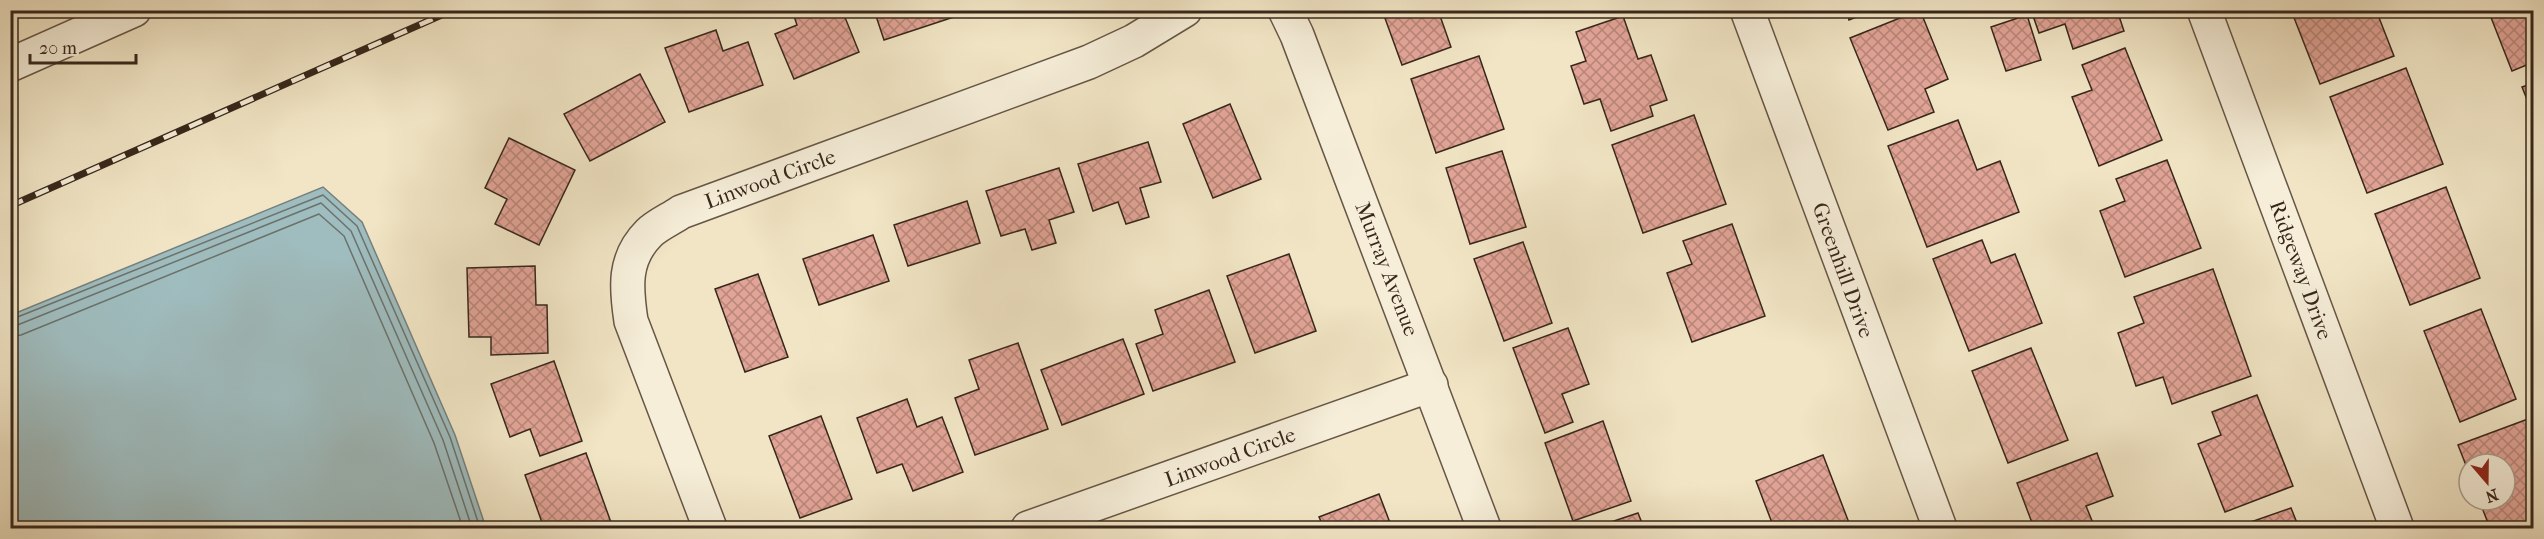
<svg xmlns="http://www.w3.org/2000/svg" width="2544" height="539" font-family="'IM FELL French Canon',serif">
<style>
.water{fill:#9fbcbe;stroke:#75807d;stroke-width:1.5}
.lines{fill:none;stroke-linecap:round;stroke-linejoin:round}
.shore{stroke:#6b726c;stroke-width:1.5}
.building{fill:url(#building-cross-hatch);stroke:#37271b;stroke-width:1.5}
.minor-casing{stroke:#665646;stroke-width:36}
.minor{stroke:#f6eed9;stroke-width:33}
.rail-casing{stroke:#37271b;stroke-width:7}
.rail{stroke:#f6eed9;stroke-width:4.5;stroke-dasharray:14;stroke-linecap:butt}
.labels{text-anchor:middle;stroke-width:4.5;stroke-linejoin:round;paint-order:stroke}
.street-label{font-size:21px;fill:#37271b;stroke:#f6eed9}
</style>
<defs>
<pattern id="building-cross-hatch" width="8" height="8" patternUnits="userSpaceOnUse" patternTransform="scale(1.5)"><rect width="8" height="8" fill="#e2a497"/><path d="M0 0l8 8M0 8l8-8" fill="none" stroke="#b8867a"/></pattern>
</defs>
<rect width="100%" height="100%" fill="#f1e5c5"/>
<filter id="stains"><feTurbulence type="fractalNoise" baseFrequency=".00333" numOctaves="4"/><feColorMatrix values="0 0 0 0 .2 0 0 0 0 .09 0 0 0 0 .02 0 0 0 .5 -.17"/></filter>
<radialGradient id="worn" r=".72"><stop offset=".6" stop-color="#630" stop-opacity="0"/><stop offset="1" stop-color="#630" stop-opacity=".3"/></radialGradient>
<polygon class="water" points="323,187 362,222 455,435 486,528 11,528 11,315"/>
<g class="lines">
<g class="shore">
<polyline points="10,320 323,195 357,226 450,437 480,528"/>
<polyline points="10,328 321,203 351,231 443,440 472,528"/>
<polyline points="10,337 21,335 319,214 344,236 434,443 463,528"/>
</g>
</g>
<g class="building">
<polygon points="792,10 817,10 819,16 833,10 842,10 859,52 794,79 775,34 797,25"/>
<polygon points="874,10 959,10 960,15 884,40"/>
<polygon points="1382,10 1438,10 1451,47 1402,65"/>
<polygon points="1846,10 1874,10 1849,20"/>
<polygon points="1920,10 1948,79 1925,89 1934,112 1888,130 1850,38"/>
<polygon points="2031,10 2117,10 2124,31 2073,49 2065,24 2039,33"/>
<polygon points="2291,10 2376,10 2394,56 2320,84"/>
<polygon points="2501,10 2534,10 2534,62 2512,71 2490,15"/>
<polygon points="2027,15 2041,60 2006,71 1991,27"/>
<polygon points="1623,16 1638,59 1651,55 1667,100 1650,106 1653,116 1611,131 1600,99 1584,104 1571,66 1586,61 1576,32"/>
<polygon points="716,30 723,51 748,42 763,85 689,112 665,48"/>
<polygon points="2125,48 2162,140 2099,166 2072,97 2092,90 2082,65"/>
<polygon points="1479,56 1504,129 1436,153 1411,79"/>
<polygon points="2406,68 2443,164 2367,193 2330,97"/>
<polygon points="640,74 665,122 590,161 564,114"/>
<polygon points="2534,83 2534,117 2522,87"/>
<polygon points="1230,104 1261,179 1213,198 1183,124"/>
<polygon points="1694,115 1726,204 1643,233 1612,145"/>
<polygon points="1958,120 1977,170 2000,161 2019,212 1927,247 1888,146"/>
<polygon points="509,138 575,170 539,245 495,224 507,199 485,188"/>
<polygon points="1148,142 1161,182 1140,188 1149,217 1126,224 1118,202 1093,211 1078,164"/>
<polygon points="1502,151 1526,227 1470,244 1446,168"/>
<polygon points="2167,160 2201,248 2125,277 2100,211 2125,201 2116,179"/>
<polygon points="1059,168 1074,212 1049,220 1056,243 1032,250 1025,229 1001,236 986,191"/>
<polygon points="2446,187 2480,278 2410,305 2375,214"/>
<polygon points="967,201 980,243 908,266 894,225"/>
<polygon points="1732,224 1765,316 1692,342 1667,273 1692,264 1683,241"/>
<polygon points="873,235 889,281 819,305 803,259"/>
<polygon points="1982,240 1991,263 2015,254 2042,323 1969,351 1933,259"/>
<polygon points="1523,242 1552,323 1504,341 1474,259"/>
<polygon points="1289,254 1316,331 1255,353 1227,276"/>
<polygon points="535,266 536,305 547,305 548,353 491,355 491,337 469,337 467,268"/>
<polygon points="2213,269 2251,376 2172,404 2163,377 2136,386 2118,333 2144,323 2134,297"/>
<polygon points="758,274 788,357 745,372 715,289"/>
<polygon points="1209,290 1235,362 1153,391 1136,344 1163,334 1155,310"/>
<polygon points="2481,309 2516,399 2460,422 2424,331"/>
<polygon points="1568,328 1589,384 1562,394 1573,422 1545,433 1513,348"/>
<polygon points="1123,339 1144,394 1062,425 1041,370"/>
<polygon points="1018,343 1048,429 975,455 955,398 979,389 969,360"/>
<polygon points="2031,348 2068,440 2008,463 1972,371"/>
<polygon points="554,361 582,441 540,456 530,429 510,437 491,384"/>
<polygon points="2257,395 2293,486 2225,512 2198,444 2221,435 2212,412"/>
<polygon points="907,399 917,427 942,417 963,472 913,491 902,464 877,473 857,418"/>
<polygon points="821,416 852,499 800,518 769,436"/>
<polygon points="2528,419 2534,432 2534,528 2490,528 2479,500 2505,500 2505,464 2469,464 2469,473 2458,445"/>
<polygon points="1603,421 1631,501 1573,521 1545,443"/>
<polygon points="586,453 613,528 544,528 525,475"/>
<polygon points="2097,453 2113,496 2086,506 2095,528 2034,528 2017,483"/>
<polygon points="1823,455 1851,528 1774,528 1756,481"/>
<polygon points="1379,494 1392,528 1324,528 1319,517"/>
<polygon points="2291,508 2299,528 2246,528 2245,524"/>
<polygon points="1638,513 1644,528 1593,528"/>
</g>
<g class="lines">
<g class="minor-casing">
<g id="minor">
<polyline points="1285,10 1297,35 1484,528"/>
<polyline points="1747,10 1940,528"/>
<polyline points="2204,10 2397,528"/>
<polyline points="10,65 134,10"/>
<path d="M710 528 631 321C626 288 623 259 649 233 657 225 671 219 681 212L1089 62 1134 41 1185 10"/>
<polyline points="1028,528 1431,385"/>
</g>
</g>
<use href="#minor" class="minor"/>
<g class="rail-casing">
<polyline id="rail" points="10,206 453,10"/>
</g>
<use href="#rail" class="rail"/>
</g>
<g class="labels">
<g class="street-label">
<text transform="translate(770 179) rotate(-20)" y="7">Linwood Circle</text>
<text transform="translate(1387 269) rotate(69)" y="7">Murray Avenue</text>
<text transform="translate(1843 270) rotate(70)" y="7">Greenhill Drive</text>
<text transform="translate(2301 270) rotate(70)" y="7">Ridgeway Drive</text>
<text transform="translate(1230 457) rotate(-20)" y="7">Linwood Circle</text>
</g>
</g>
<rect width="2544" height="539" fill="none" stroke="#f1e5c5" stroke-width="36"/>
<rect x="12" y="12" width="2520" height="515" fill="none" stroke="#37271b" stroke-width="3"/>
<rect x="18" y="18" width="2508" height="503" fill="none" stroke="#37271b" stroke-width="1.5"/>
<g transform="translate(2487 482) rotate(160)"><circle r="28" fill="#f6eed9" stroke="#aa9e8d" stroke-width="1.5"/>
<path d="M0-4.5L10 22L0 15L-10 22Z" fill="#8f2418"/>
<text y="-9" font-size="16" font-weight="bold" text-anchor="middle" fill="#37271b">N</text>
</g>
<path d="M30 54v9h106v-9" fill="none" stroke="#37271b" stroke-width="3"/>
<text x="39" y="54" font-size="18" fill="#37271b" stroke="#f6eed9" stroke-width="4.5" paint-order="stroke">20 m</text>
<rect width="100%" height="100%" filter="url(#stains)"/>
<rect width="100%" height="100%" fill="url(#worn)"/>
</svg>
